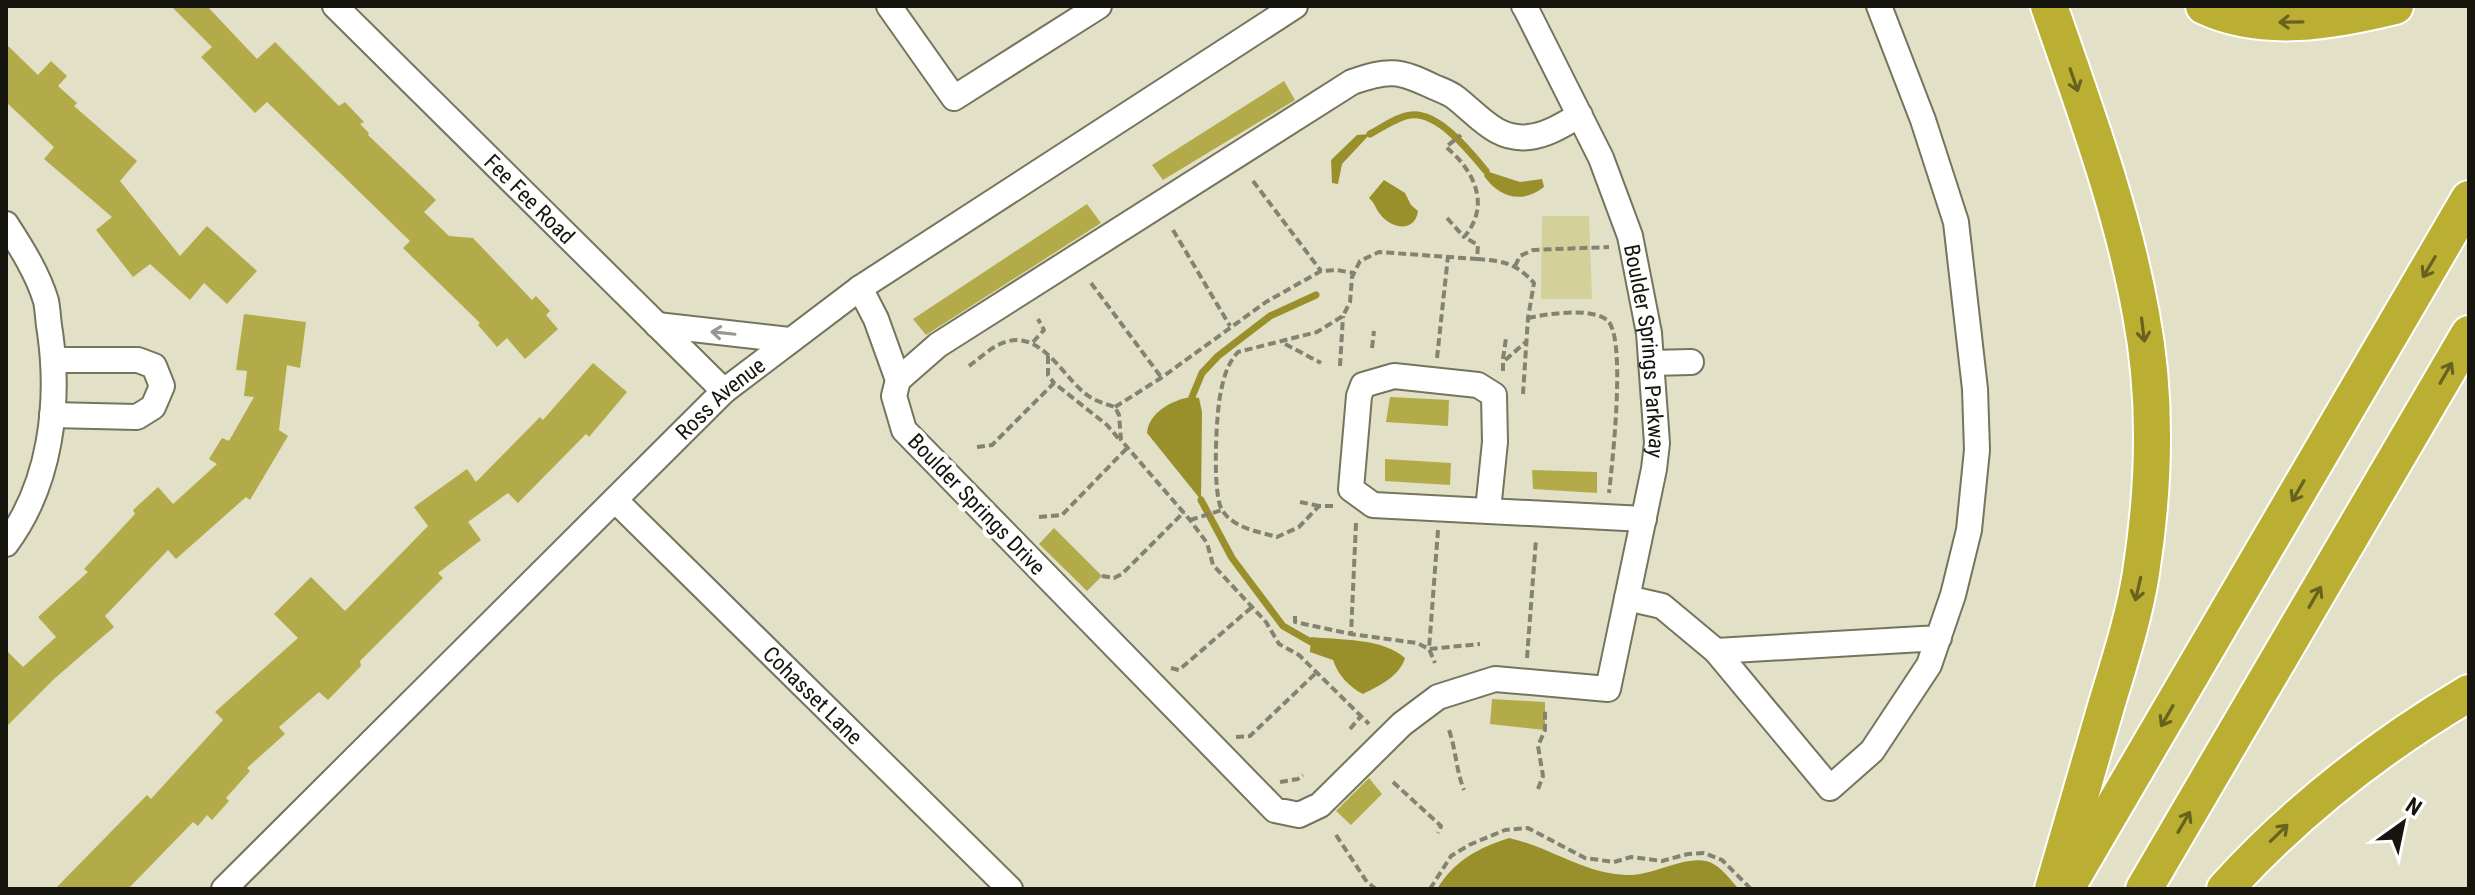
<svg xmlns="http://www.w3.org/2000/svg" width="2475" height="895" font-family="'Roboto Condensed',sans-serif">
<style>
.green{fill:#d4d099}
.water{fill:#99902b}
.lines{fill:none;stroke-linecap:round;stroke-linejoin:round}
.stream{stroke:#99902b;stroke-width:7}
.building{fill:#b3ab49}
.minor-casing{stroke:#75745d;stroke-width:28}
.highway-casing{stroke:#fff;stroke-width:40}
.path{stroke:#848372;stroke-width:4;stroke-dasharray:8 4;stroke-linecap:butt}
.minor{stroke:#fff;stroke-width:24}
.highway{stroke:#baaf32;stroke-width:36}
.oneway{stroke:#686220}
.oneway2{stroke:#969692}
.labels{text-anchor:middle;stroke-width:8;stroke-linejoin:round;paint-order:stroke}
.street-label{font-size:22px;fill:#16150d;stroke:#fff}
</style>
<rect width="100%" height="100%" fill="#e2e0c7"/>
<polygon class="green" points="1542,216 1589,216 1592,299 1541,299"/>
<g class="water">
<polygon points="1370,134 1342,164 1338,184 1332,183 1331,160 1357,135"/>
<path d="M1486 171 1520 182 1542 179 1544 187C1522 204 1500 198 1484 176Z"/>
<path d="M1384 180 1405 193 1411 205 1418 211C1415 233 1391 229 1380 214 1375 208 1375 203 1369 198Z"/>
<path d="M1192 397 1199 398 1202 412 1201 500 1147 433C1148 413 1173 399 1192 397Z"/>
<path d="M1311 637C1340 640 1383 638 1405 658 1399 677 1380 685 1363 694 1349 687 1338 675 1333 660L1310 652Z"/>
<path d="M1509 838C1550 847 1584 874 1627 875 1652 876 1683 856 1706 861 1720 864 1730 880 1739 889H1437C1454 861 1478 848 1509 838Z"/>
</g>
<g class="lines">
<g class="stream">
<path d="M1370 134C1382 128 1398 116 1411 115 1439 112 1470 152 1486 171"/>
<polyline points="1192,397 1202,373 1218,356 1270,316 1316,295"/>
<polyline points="1201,500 1232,558 1283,626 1311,642"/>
</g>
</g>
<g class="building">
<polygon points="171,6 207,6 257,59 275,42 339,106 345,102 364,122 360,124 369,133 368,135 436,200 424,212 449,236 473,238 532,300 536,296 550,311 546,315 558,329 525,359 507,338 497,347 478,325 480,323 403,248 410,241 267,102 255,113 201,57 212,47"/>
<polygon points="6,44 38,75 51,61 67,76 58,86 77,103 74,106 137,161 120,181 180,256 207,226 257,271 227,304 204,283 190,300 150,264 133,277 96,230 112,217 44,159 54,147 6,102"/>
<polygon points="1284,81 1295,100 1163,180 1152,165"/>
<polygon points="1087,204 1101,223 926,335 913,319"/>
<polygon points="244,314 306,322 300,368 287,365 279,430 288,436 250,500 246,497 176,559 168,550 105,616 114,627 54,679 6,727 6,650 23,667 56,637 38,617 88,572 84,569 135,514 133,510 158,487 173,504 217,464 209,459 222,438 229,441 254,397 244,396 247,371 236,370"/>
<polygon points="593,363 627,392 589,437 586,434 518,503 508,493 468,522 481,540 438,573 443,578 360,661 361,666 328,700 319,692 279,727 285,734 247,768 250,771 226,798 229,801 212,820 207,815 198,826 193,822 128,889 55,889 147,795 151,799 223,720 215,712 298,638 274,614 311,577 345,611 428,526 414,507 467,469 476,482 540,417 543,420"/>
<polygon points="1390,397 1449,400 1448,426 1386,422"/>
<polygon points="1385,459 1451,463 1450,485 1385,481"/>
<polygon points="1532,470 1597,472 1597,493 1533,489"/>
<polygon points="1054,528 1102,576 1087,591 1039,544"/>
<polygon points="1492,699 1545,702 1545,730 1490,724"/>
<polygon points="1369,778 1382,794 1351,825 1336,811"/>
</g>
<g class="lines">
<g class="minor-casing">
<g id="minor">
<path id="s1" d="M335 6 724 391"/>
<polyline points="889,6 954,98 1099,6"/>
<path id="s2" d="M1524 6 1526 9 1601 158 1630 236 1649 333 1657 443 1654 469 1608 689 1495 679 1438 697 1402 724 1320 805 1299 815 1275 810 904 430 894 396 898 380 938 345 1352 82C1389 69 1399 70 1434 87 1441 90 1450 93 1456 98 1479 116 1497 141 1529 137 1548 135 1564 124 1580 115"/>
<polyline points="1879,6 1923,120 1956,222 1975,389 1977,450 1969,530 1953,595 1929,665 1872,751 1830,788 1716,651 1939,638"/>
<path d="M6 224C21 247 38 274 46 301 48 310 48 322 50 332 60 403 51 484 6 544"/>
<polyline points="860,288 876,319 898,380"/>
<polyline points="657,325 789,340"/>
<polyline points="1651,363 1691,362"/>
<polyline points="52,415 137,417 153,407 162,386 154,366 138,360 54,360"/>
<path id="s3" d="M615 500 1010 889"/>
<polyline points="1488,510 1495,442 1494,395 1478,385 1394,376 1363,385 1359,396 1351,489 1373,505 1644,519"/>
<polyline points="1627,598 1662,606 1716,651"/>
<path id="s4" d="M224 889 724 391 860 288 1295 6"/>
</g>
</g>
<g class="highway-casing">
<g id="highway">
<path d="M2049 6C2084 107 2122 208 2141 314 2157 398 2154 489 2141 573 2134 617 2120 660 2107 703 2089 765 2071 827 2053 889"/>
<path d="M2204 6C2264 34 2333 21 2395 6"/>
<polyline points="2068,885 2469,199"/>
<polyline points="2144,889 2469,334"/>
<path d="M2225 889C2296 811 2378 747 2469 693"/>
</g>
</g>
<g class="path">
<polyline points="1253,181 1321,271"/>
<polyline points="1447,218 1464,237"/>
<polyline points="1173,230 1230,326"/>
<path d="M1477 259C1503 261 1516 263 1534 283L1528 318 1523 394"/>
<polyline points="1515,266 1520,256 1533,250 1609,247"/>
<polyline points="1091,283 1161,377"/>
<path d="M1528 318C1547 314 1590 307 1607 320 1627 336 1612 465 1609 493"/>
<polyline points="1033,342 1044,330 1038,319"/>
<polyline points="1285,344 1321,363"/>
<polyline points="1372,348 1374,331"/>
<polyline points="1048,356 1048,375 1054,383"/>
<polyline points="1437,358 1448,256"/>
<polyline points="1503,359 1506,338"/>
<path d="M969 366C979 359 989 349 1000 344 1037 327 1059 370 1081 390 1091 400 1103 403 1115 407L1119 415 1121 440 1190 520 1207 543 1213 565 1266 622 1279 644 1299 655 1369 724"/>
<polyline points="1340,366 1343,316"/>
<polyline points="1503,371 1503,362 1527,341"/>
<polyline points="1115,407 1161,378 1266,302 1321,271 1336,270 1354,273"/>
<polyline points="977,447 992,445 1054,383 1107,425 1119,439"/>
<polyline points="1300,502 1319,506"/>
<path d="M1333 506H1319L1299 527 1277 537C1259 532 1233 528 1222 510 1212 494 1216 412 1221 391 1224 376 1228 363 1238 352L1317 332 1343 316 1350 302 1352 277 1360 261 1379 252 1477 259 1478 245 1464 237C1491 206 1475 171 1446 147L1461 135"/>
<polyline points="1039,517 1062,515 1127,448"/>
<polyline points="1190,520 1222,510"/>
<polyline points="1356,523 1351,634 1417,643 1429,649 1435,663"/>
<polyline points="1438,530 1429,649 1480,644"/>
<polyline points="1102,576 1114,578 1122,574 1184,512"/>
<polyline points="1295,616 1295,622 1351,634"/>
<polyline points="1527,658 1536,539"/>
<polyline points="1171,668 1179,670 1252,607"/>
<polyline points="1350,729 1361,716"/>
<path d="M1449 730C1456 750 1456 770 1464 790"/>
<polyline points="1236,737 1250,736 1317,672"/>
<polyline points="1280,782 1298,779 1303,775"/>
<polyline points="1393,782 1441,826 1438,833"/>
<polyline points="1538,789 1543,776 1538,746 1545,730 1545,711"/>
<polyline points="1336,835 1367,882 1376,889"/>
<polyline points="1430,889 1451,856 1469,845 1505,830 1528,828 1585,858 1614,862 1631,857 1662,861 1688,854 1704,853 1722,860 1751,889"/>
</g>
<use href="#minor" class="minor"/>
<use href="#highway" class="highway"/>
</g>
<defs><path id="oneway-shaft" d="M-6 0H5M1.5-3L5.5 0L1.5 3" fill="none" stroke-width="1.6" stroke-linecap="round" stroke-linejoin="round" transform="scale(2)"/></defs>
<g class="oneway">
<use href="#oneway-shaft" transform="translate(2291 22) rotate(179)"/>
<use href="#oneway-shaft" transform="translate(2074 80) rotate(71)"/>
<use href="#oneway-shaft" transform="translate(2429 267) rotate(121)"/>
<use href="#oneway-shaft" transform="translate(2143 330) rotate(83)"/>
<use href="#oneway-shaft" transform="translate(2446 373) rotate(-60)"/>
<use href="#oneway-shaft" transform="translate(2298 491) rotate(120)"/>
<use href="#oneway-shaft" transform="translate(2138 589) rotate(103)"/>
<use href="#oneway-shaft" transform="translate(2315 597) rotate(-60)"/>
<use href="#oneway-shaft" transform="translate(2167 716) rotate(120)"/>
<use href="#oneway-shaft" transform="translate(2184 822) rotate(-60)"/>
<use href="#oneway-shaft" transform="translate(2279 833) rotate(-44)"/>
</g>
<use class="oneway2" href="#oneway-shaft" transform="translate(723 333) rotate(-174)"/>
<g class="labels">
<g class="street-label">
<text dy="8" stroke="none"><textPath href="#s1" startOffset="274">Fee Fee Road</textPath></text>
<text dy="8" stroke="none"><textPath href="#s2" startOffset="370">Boulder Springs Parkway</textPath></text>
<text dy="8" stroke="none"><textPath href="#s4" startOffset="698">Ross Avenue</textPath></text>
<text transform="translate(977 504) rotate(46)" y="8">Boulder Springs Drive</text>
<text dy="8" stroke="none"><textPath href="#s3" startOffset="278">Cohasset Lane</textPath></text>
</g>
</g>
<rect width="2475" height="895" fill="none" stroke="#16150d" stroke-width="16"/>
<g transform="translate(2403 823) rotate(33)" stroke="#ffffff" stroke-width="6" paint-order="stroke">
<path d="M0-6L14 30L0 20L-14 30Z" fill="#16150d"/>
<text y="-12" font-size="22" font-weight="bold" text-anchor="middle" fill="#16150d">N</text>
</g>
</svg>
